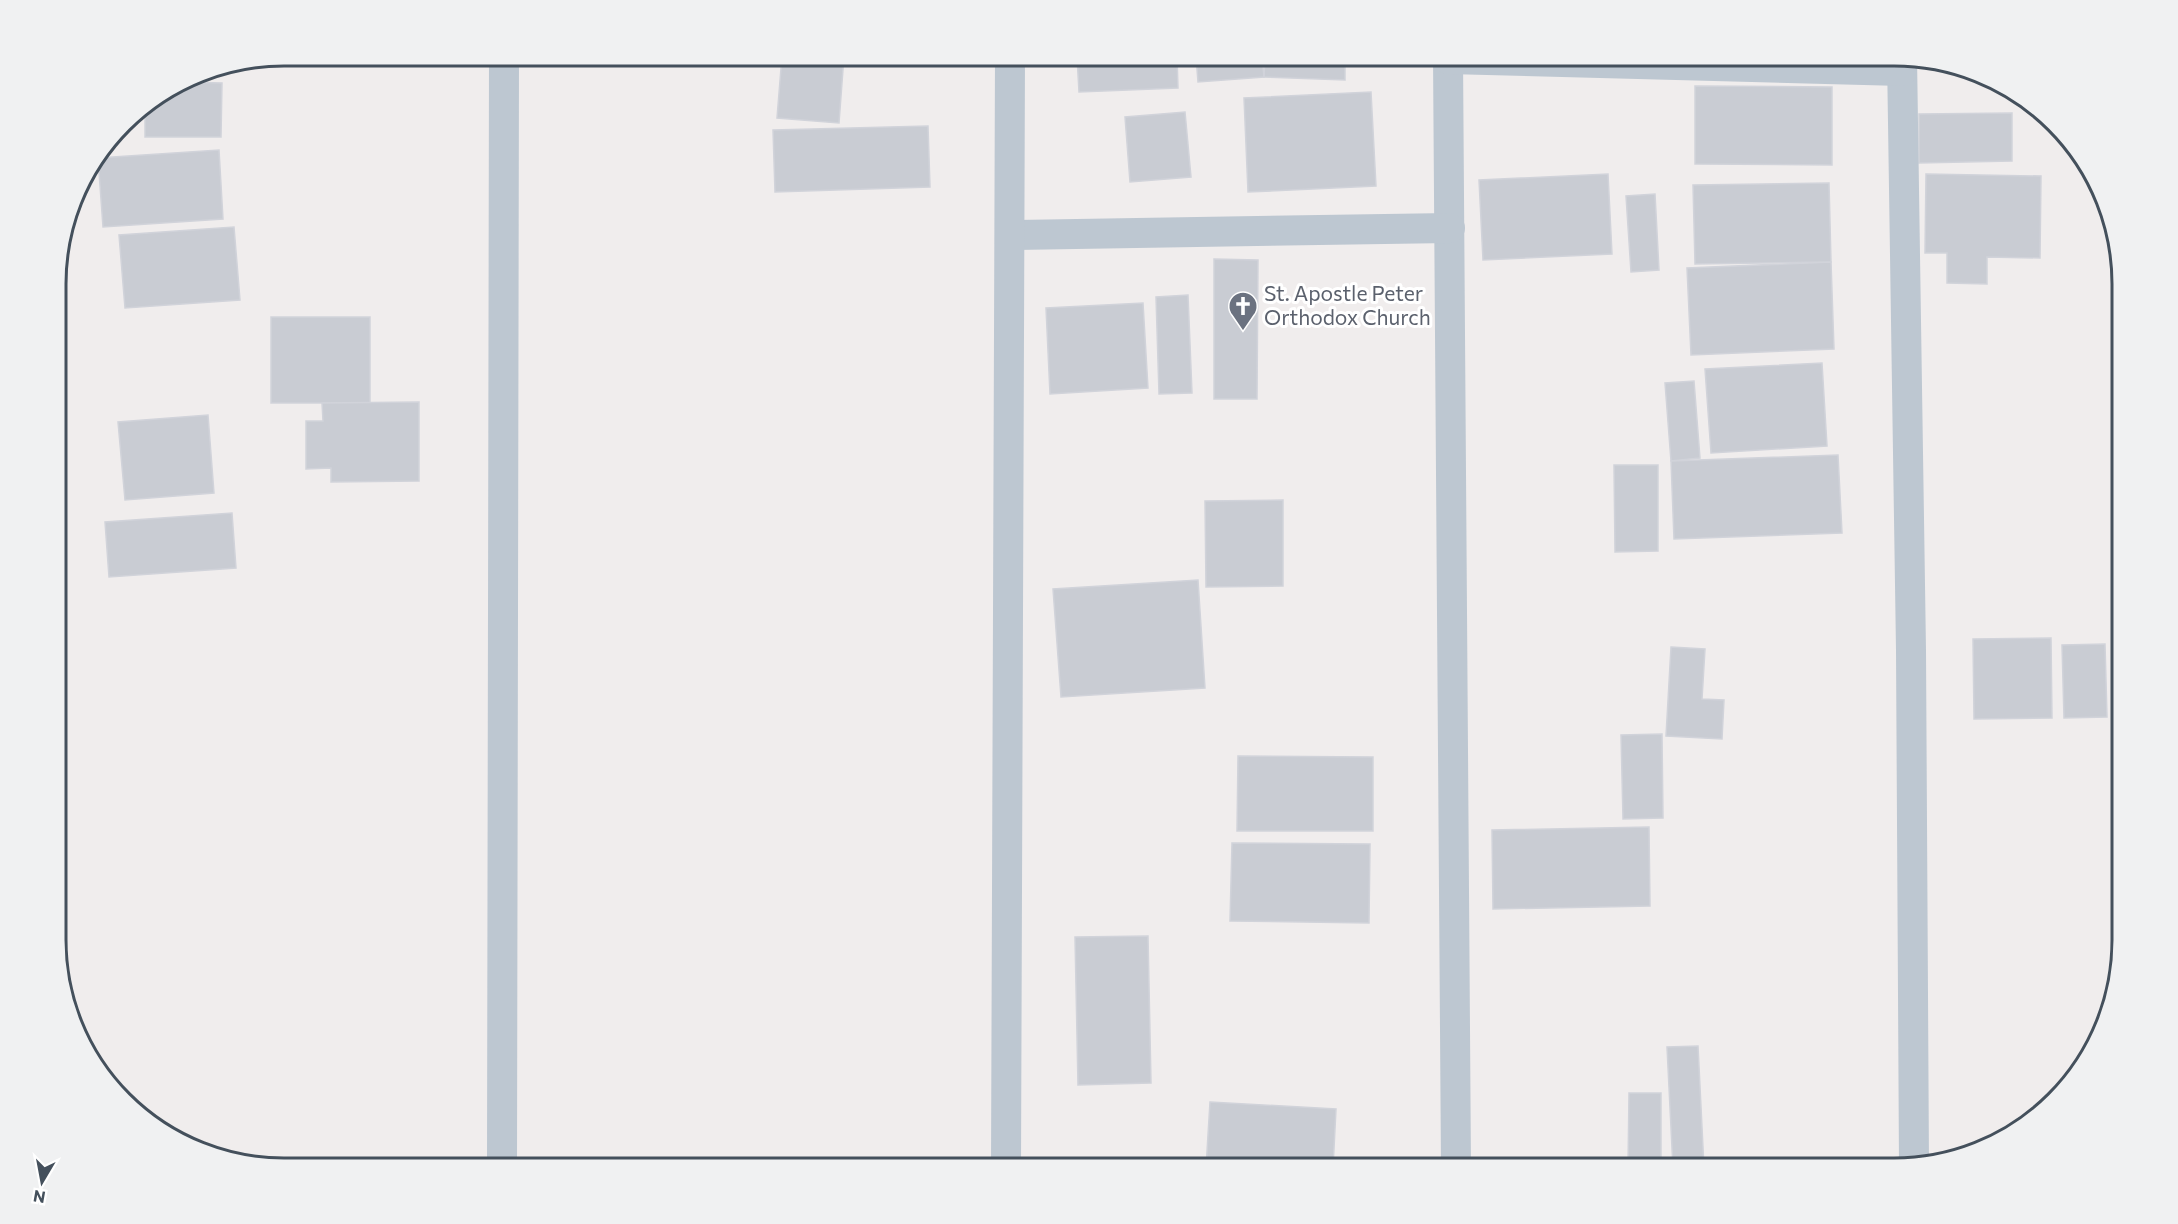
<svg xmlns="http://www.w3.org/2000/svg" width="2178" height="1224" font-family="Commissioner,sans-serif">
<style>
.building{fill:#c9ccd3;stroke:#d1d3da;stroke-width:1.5}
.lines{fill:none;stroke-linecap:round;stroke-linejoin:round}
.minor{stroke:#bdc7d1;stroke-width:30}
.labels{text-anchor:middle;stroke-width:6;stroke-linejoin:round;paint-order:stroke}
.worship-label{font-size:21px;fill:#5b616d;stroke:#fff;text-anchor:start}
.rim{fill:none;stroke:#44505c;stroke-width:3}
</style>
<rect width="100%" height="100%" fill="#f0eded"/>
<g class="building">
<polygon points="782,56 844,56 839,123 777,118"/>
<polygon points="1077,56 1177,56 1178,88 1079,92"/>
<polygon points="1196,56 1262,56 1264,77 1198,82"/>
<polygon points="1265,56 1345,56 1345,80 1264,77"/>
<polygon points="182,82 222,83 221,137 145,137 145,105"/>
<polygon points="1695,86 1832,87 1832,165 1695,164"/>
<polygon points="1371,92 1376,186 1248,192 1244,98"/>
<polygon points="1185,112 1191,177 1130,182 1125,117"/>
<polygon points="2012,113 2012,161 1919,163 1919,114"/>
<polygon points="928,126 930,187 775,192 773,130"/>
<polygon points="219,150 223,219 103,227 98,158"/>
<polygon points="1608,174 1612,254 1483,260 1479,180"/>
<polygon points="1926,174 2041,176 2040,258 1987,257 1987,284 1947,283 1947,253 1925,253"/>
<polygon points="1829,183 1831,262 1695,264 1693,185"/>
<polygon points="1655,194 1659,270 1631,272 1626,196"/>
<polygon points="234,227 240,300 125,308 119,235"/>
<polygon points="1214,259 1258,260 1257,399 1214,399"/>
<polygon points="1831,262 1834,349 1691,355 1687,268"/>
<polygon points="1188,295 1192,393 1159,394 1156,297"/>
<polygon points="1143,303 1148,388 1050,394 1046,308"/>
<rect x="271" y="317" width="99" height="86"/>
<polygon points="1822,363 1827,446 1711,453 1705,369"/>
<polygon points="1694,381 1700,458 1671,461 1665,383"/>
<polygon points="419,402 419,481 331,482 331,468 306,469 306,421 323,421 322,403"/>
<polygon points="208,415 214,493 125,500 118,422"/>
<polygon points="1838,455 1842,533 1674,539 1671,461"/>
<polygon points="1614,465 1658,465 1658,551 1615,552"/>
<polygon points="1283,500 1283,586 1206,587 1205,501"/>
<polygon points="232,513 236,568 109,577 105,522"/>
<polygon points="1198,580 1205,688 1061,697 1053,589"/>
<polygon points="2051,638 2052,718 1974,719 1973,639"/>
<polygon points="2105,644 2107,717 2064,718 2062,645"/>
<polygon points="1671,647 1705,649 1702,699 1724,700 1722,739 1666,736"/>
<polygon points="2115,647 2122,647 2122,726 2114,726"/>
<polygon points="1662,734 1663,818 1623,819 1621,735"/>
<polygon points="1238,756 1373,757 1373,831 1237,831"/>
<polygon points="1649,827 1650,906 1493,909 1492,830"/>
<polygon points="1232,843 1370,844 1369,923 1230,921"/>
<polygon points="1148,936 1151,1083 1078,1085 1075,937"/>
<polygon points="1698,1046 1704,1168 1673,1168 1667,1047"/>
<polygon points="1629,1093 1661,1093 1661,1168 1628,1168"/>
<polygon points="1210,1102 1336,1109 1333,1168 1206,1168"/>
</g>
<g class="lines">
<g class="minor">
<polyline points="1448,56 1456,1168"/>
<polyline points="1902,57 1911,650 1914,1167"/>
<polyline points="1448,59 1902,71"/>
<polyline points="1011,235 1450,228"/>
<polyline points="502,1168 504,56"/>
<polyline points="1006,1168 1010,56"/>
</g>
</g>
<defs>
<g id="church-pin" transform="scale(1.5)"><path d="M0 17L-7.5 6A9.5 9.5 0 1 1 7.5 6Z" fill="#6b7280" stroke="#fff"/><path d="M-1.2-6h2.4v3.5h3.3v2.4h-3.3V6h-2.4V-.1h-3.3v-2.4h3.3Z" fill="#fff"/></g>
</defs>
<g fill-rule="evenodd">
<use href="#church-pin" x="1243" y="306"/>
</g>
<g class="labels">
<g class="worship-label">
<text x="1264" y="301">St. Apostle Peter<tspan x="1264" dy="24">Orthodox Church</tspan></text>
</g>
</g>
<path d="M0 0H2178V1224H0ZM284 66H1894A218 218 0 0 1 2112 284V940A218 218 0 0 1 1894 1158H284A218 218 0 0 1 66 940V284A218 218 0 0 1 284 66Z" fill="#f0f1f2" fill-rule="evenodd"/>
<path class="rim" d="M284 66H1894A218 218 0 0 1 2112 284V940A218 218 0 0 1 1894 1158H284A218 218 0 0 1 66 940V284A218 218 0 0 1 284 66Z"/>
<g transform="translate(42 1182) rotate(190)" stroke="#ffffff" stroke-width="4.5" paint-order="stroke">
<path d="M0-4.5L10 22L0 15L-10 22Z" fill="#44505c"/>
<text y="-9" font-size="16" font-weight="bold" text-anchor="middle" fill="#44505c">N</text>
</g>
</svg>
